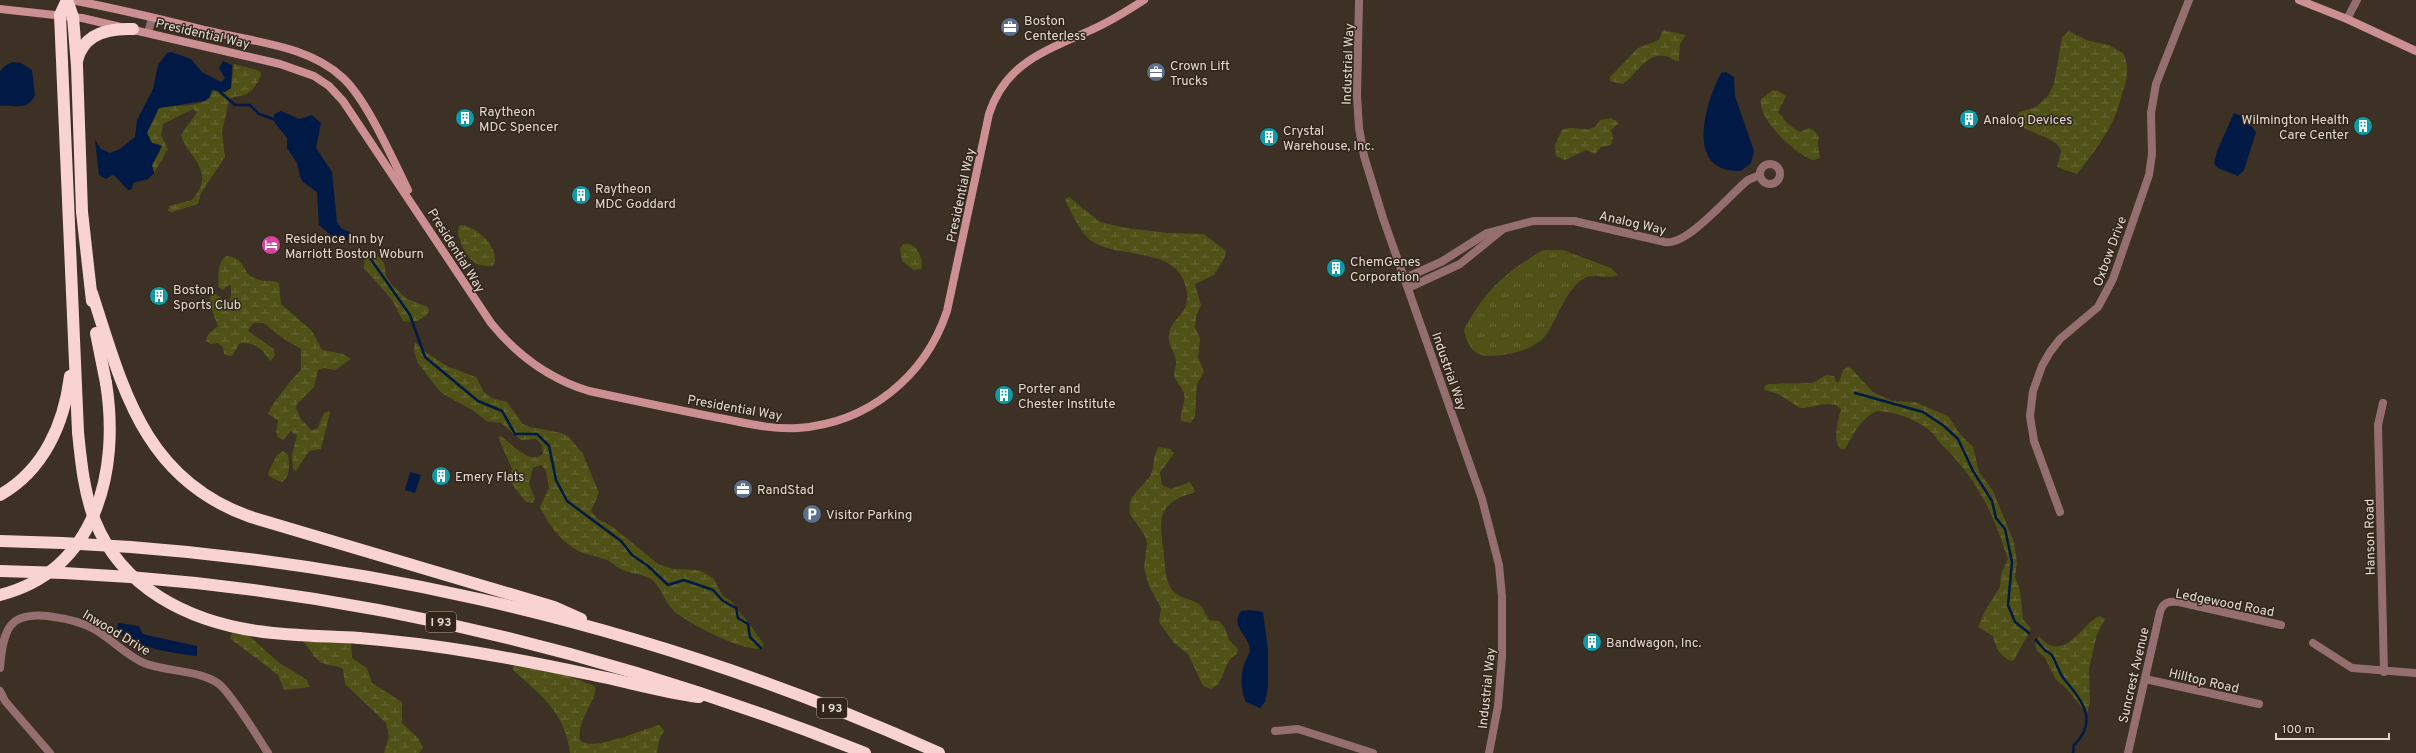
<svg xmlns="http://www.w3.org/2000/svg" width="2416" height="753" font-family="Overpass,sans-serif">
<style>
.grass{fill:url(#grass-tufts)}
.wetland{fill:url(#wetland-marsh)}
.water{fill:#001a45}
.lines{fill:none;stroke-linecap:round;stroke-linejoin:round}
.stream{stroke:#001a45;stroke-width:2.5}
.street{stroke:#956e70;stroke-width:8}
.secondary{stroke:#cc8f92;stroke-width:8}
.highway{stroke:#f9d2d2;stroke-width:12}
.highway-bridge{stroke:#f9d2d2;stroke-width:12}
.labels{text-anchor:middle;stroke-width:3;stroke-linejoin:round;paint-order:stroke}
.shield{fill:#32261b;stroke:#ada49b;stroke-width:1}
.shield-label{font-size:12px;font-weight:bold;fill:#e2dad2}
.poi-label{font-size:13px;fill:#e2dad2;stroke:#32261b;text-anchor:start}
.street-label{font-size:13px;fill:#e2dad2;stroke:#32261b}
</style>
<defs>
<pattern id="grass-tufts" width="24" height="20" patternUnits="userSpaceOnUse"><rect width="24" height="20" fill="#4f5117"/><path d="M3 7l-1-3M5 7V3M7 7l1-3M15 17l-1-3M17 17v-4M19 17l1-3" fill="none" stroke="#686938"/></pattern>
<pattern id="wetland-marsh" width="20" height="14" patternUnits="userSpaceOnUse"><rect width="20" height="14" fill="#4f5117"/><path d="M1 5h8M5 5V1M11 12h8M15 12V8" fill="none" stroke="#686938"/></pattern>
</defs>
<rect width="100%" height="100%" fill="#3d3024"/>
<path class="grass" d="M1543 250H1563L1611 268 1618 275C1606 280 1594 272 1583 279 1576 283 1569 293 1565 300 1559 310 1554 322 1548 332 1537 350 1510 355 1491 356 1473 357 1467 344 1464 330 1483 292 1507 271 1543 250Z"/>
<g class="wetland">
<path d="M1663 30 1686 35 1680 44 1679 61C1673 61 1670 56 1664 56 1646 53 1635 76 1623 84L1610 81V77L1638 48 1659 40Z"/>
<path d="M2069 31 2086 40 2109 45 2123 53C2131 69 2126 82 2121 98 2113 129 2096 149 2077 174L2057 167 2061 151C2060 138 2024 133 2015 121L2019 112 2036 107 2048 96 2054 84 2062 37Z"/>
<path d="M234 64 257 70 261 72V76C257 83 253 92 244 95 239 97 234 95 229 100L222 132 225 157 201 193 198 204 172 212 168 211 169 206 192 200C217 170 189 160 181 135L197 112 193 109 163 124 161 135 168 149 154 173 152 165 160 151 159 144 152 143 147 133 157 110 162 107C172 106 202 107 209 98 212 95 211 92 214 90L225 92 231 88Z"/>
<path d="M1773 90 1778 91 1786 96 1778 112 1788 124 1800 132 1809 128 1815 131 1819 137 1818 144 1820 158 1813 160C1795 154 1757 119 1761 99Z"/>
<path d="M1611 118 1619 123 1611 130 1613 137 1611 145 1601 147 1595 154 1586 150 1565 160 1556 156 1555 145 1562 130C1577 123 1590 138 1600 120Z"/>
<path d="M1069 197 1100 222 1126 228 1168 233 1204 234 1226 251 1224 259 1214 275 1195 284 1201 305 1196 317 1195 327 1200 338 1198 357 1204 372 1197 384 1195 416 1191 423 1181 421C1179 412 1186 403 1184 394 1183 388 1177 383 1175 378 1172 372 1177 367 1176 360 1175 352 1167 344 1169 334 1172 315 1192 315 1186 288 1177 245 1117 260 1090 240 1080 232 1073 215 1067 204L1065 199Z"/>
<path d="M460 225C476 225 502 249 493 266 489 267 479 265 475 263 467 258 453 234 460 225Z"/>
<path d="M903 244H910C918 248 924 260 921 269L914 270 902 261 900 249Z"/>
<path d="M372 250 384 263 386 276 393 286 407 299 428 307 429 311C425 320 413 323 403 321L392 300 364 268 365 256Z"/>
<path d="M227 256C245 258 242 271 252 277 261 283 274 279 279 283L281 304 312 331 322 350 343 354 351 359 335 370 324 368 318 370 314 387 297 404 296 408 301 419 311 430 317 429 324 413 329 411 330 413 321 449 309 451 296 471 293 469 292 454 297 436 291 431 283 440 278 437 276 432 278 420 268 414C271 405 293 377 301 370V349L281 337 264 323H253L248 331 274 349 275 356 270 361C262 349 256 342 240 343L232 356 224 354 223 347 218 343 210 344 206 341 208 334 218 326 209 302 211 294H216L226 302 231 298V286L229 285 223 290 218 287C220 276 215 263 227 256Z"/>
<path d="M415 342 425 352 447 366 476 377 484 392 492 398 507 402 523 424 530 427 561 433 569 437 583 454 599 493 591 511 598 519 614 528 658 564 673 569 699 570 713 578 723 596 731 601 753 629 763 643V648C747 654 687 623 674 611 664 602 662 587 651 579 642 574 634 574 625 571 618 569 613 563 607 560 597 556 584 555 575 549 559 540 548 523 540 507L549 488 546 471 541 465 533 468 529 484 535 499 533 503 526 502 508 479 512 469 498 437 501 436C510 442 529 466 543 454L542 445 536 439 521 440 501 423 486 421 474 411 443 394 437 388 418 363 414 352Z"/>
<path d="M1849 366 1873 392 1892 401 1915 402 1948 416 1960 434 1973 447 1979 472 1993 491 2014 542 2017 563 2015 577 2020 590 2023 619 2031 629 2014 660 2011 661C1999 655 1996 649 1993 636L1978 627 1985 611 2000 587 2001 574 2008 559C1992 511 1978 480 1941 444 1937 440 1934 434 1929 430 1916 419 1894 412 1878 411 1863 415 1852 436 1845 449H1841C1832 442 1838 420 1841 409 1830 398 1814 409 1800 408L1778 394 1765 390 1764 387 1768 384 1813 383 1826 375 1834 376 1836 382H1839L1843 370Z"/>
<path d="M1159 447 1170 449 1174 453 1160 473 1162 485 1171 489 1190 482 1195 491 1194 493C1154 502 1160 524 1164 555 1165 566 1165 579 1171 588 1179 600 1190 597 1200 605 1204 609 1206 615 1209 620L1219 621 1225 628 1229 640 1238 649 1237 654C1222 661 1226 683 1211 689L1203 686 1188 654 1174 643 1159 622 1161 608 1149 586 1144 568 1147 543 1145 536 1130 514C1126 494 1143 489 1151 474 1155 465 1152 456 1159 447Z"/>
<path d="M283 451 288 455C290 463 290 480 281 482L269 476 268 473 277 455Z"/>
<path d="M2099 616 2105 619 2097 634 2089 669 2090 702 2087 714 2067 689 2056 680 2045 658 2037 651 2035 645 2039 636C2063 665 2081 625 2099 616Z"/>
<polygon points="233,632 246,633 278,662 307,680 310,687 284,690 278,675 231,639 230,636"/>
<path d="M299 638 351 640 352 658 367 668 372 683 402 702V723L418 738 423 748 419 753H384L389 736 386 723 345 684 343 669C335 664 327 667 319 661 311 655 310 646 299 638Z"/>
<path d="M515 666 561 673 595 686C598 701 577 717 580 740 593 753 641 729 660 725L664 731 659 740 657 753H570C565 713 543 697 514 671L512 667Z"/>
</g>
<g class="water">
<polygon points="171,52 191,59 202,72 221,82 225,78 219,68 223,61 232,65 231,88 225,92 212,90 209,98 204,101 159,108 147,133 152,143 162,146 152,165 154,173 148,179 133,183 132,189 128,190 115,176 112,175 106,179 99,175 95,140 101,149 110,153 120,149 135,137 137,120 153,89 158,65 167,53"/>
<path d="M13 62 21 63 32 70 35 95C27 112 15 104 0 106V71L6 65Z"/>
<path d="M1726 72 1734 77 1735 96 1754 151 1751 163 1741 171C1684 173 1705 104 1721 73Z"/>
<polygon points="281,111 299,119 312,115 321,123 316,148 332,172 337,222 342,229 350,232 357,239 354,242 333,237 319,225 317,192 303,182 300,177 297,163 287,148 287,138 275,123 274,114"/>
<polygon points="2234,113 2244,117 2256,132 2244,170 2238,176 2218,168 2214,164 2217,151"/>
<polygon points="410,472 421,475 415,493 405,490"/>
<path d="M1250 610 1263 612 1268 650V686L1265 702 1260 708 1246 702C1241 691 1240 677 1244 665 1246 658 1252 653 1249 645 1245 633 1231 625 1241 611Z"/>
<path d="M118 623 139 626 142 633 146 635 197 646V656C170 653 140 648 117 632Z"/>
</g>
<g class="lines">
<g class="stream">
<polyline points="218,90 235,105 250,105 259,114 276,120"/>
<polyline points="365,251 410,315 425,357 478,401 502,411 515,434 537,434 549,446 556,480 567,501 621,541 632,555 648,566 668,585 684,580 713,590 723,601 736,608 738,618 748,624 750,637 761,648"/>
<polyline points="1855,393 1923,412 1944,426 1958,439 1973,471 1992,501 1996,518 2005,529 2012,562 2008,605 2015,622 2029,633"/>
<path d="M2036 640C2039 643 2043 649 2046 651 2049 653 2051 653 2053 657 2057 664 2059 673 2064 679 2082 700 2099 721 2074 745L2073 753"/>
</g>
<g class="street">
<polyline points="1359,0 1357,96 1359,128 1364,156 1383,218 1482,499 1499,565 1502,597 1502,657 1498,706 1489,753"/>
<polyline points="2347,19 2357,0"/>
<polyline points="148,33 152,18"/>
<circle cx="1770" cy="174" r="10"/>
<path d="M1405 278 1441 262 1487 233 1533 221H1574L1665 242C1688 246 1730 194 1748 180L1760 175"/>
<polyline points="1408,288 1460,264 1502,230"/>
<polyline points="2383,403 2378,425 2384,672"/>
<polyline points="2060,512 2034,441 2030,416 2033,391 2042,366 2050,352 2060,339 2098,307 2113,279 2149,175 2152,154 2151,113 2156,84 2189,0"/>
<polyline points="2313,643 2352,668 2416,673"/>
<path d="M0 668C3 627 10 610 54 617 69 619 81 622 94 629 112 639 125 655 144 663 166 672 201 670 219 684 233 696 257 736 268 753"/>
<polyline points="2145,679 2259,704"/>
<polyline points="0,691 5,701 50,753"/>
<polyline points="1275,731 1298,729 1373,753"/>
<path d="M2128 753 2160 612C2163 602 2169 601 2179 602L2281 625"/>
</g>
<g class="secondary">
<path d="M70 0C117 8 163 20 209 31 253 42 308 45 343 78 367 100 393 160 408 190"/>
<polyline points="2299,0 2347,19 2416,51"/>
<path d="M0 9 82 18 280 64 314 76 329 86 343 101 491 323C517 355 550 379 589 391 631 400 673 409 714 417 742 422 770 430 798 428 868 423 925 377 947 311L989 114C1006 62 1046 51 1091 30 1110 22 1127 11 1144 0"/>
</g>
<g class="highway">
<polyline points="67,0 60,15 78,432"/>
<polyline points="67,0 73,17 77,66 82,212 92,301"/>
<path d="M77 61C83 33 109 28 133 29"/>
<path d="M92 293C123 389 144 480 251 517L554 607 581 619"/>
<polyline points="96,333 106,383"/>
<path d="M0 495C44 470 64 424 70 376"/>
<path d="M0 541C323 547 645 620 939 753"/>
<path d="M0 571C298 576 589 643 865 753"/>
<path d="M359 638C437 644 512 658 588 674 625 681 661 692 699 697"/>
</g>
<g class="highway-bridge">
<path d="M78 432C81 462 84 493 95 521 122 588 188 621 257 631 291 636 325 636 359 638"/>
<path d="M0 595C97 570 120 470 106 383"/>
</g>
</g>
<defs>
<g id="office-disc" transform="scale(1)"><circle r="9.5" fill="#5c6f8a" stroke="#32261b"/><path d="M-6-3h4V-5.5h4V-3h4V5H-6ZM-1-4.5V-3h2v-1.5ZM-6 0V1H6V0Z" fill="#fff"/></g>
<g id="building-disc" transform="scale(1)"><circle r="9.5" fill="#0f9aa8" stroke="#32261b"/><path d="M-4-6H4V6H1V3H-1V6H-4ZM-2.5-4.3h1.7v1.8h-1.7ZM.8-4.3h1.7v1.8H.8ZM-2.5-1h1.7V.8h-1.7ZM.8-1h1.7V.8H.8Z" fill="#fff"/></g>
<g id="hotel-disc" transform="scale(1)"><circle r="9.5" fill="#d1479c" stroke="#32261b"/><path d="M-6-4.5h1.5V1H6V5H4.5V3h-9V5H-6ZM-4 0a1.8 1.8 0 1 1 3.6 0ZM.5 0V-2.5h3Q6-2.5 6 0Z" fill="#fff"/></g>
<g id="parking-disc" transform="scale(1)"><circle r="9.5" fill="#5c6f8a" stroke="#32261b"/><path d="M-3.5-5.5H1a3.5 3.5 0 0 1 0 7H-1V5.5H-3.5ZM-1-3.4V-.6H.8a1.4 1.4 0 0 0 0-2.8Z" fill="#fff"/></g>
</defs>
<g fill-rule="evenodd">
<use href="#office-disc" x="1010" y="27"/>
<use href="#office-disc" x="1156" y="72"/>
<use href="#building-disc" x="465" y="118"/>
<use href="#building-disc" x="1969" y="119"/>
<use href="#building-disc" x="2363" y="126"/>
<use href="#building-disc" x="1269" y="137"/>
<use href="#building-disc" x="581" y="195"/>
<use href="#hotel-disc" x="271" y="245"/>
<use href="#building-disc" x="1336" y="268"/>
<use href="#building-disc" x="159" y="296"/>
<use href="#building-disc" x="1004" y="395"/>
<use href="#building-disc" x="441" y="476"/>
<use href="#office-disc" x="743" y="489"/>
<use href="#parking-disc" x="812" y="514"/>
<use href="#building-disc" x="1592" y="642"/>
</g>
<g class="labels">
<g class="shield">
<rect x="426" y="612" width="30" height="20" rx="3"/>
<rect x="817" y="698" width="30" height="20" rx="3"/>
</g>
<g class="shield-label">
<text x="441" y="626">I 93</text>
<text x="832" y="712">I 93</text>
</g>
<g class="poi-label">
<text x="1024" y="25">Boston<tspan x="1024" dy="15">Centerless</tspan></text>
<text x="1170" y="70">Crown Lift<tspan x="1170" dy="15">Trucks</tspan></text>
<text x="479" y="116">Raytheon<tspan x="479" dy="15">MDC Spencer</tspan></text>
<text x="1983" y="124">Analog Devices</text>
<text x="2349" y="124" text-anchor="end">Wilmington Health<tspan x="2349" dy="15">Care Center</tspan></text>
<text x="1283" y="135">Crystal<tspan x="1283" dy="15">Warehouse, Inc.</tspan></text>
<text x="595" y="193">Raytheon<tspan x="595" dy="15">MDC Goddard</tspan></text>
<text x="285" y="243">Residence Inn by<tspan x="285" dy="15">Marriott Boston Woburn</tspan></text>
<text x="1350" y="266">ChemGenes<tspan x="1350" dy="15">Corporation</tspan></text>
<text x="173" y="294">Boston<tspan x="173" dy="15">Sports Club</tspan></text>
<text x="1018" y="393">Porter and<tspan x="1018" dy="15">Chester Institute</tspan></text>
<text x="455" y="481">Emery Flats</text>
<text x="757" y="494">RandStad</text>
<text x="826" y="519">Visitor Parking</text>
<text x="1606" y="647">Bandwagon, Inc.</text>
</g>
<g class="street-label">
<text transform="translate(203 33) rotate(13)" y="5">Presidential Way</text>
<text transform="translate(1347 64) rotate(-88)" y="5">Industrial Way</text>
<text transform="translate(960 195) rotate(-78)" y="5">Presidential Way</text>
<text transform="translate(1633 222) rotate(13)" y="5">Analog Way</text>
<text transform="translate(457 250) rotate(58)" y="5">Presidential Way</text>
<text transform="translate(2109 251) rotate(-70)" y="5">Oxbow Drive</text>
<text transform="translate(1450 371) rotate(71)" y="5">Industrial Way</text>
<text transform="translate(735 407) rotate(10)" y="5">Presidential Way</text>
<text transform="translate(2369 537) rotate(-91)" y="5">Hanson Road</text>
<text transform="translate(2225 602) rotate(11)" y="5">Ledgewood Road</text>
<text transform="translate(117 632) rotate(31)" y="5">Inwood Drive</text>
<text transform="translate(2133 675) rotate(-77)" y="5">Suncrest Avenue</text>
<text transform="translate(2204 680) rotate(13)" y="5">Hilltop Road</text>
<text transform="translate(1486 688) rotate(-84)" y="5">Industrial Way</text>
</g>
</g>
<path d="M2276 733v6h113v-6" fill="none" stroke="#e2dad2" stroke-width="2"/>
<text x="2282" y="733" font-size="12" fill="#e2dad2" stroke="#32261b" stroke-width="3" paint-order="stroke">100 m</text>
</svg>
